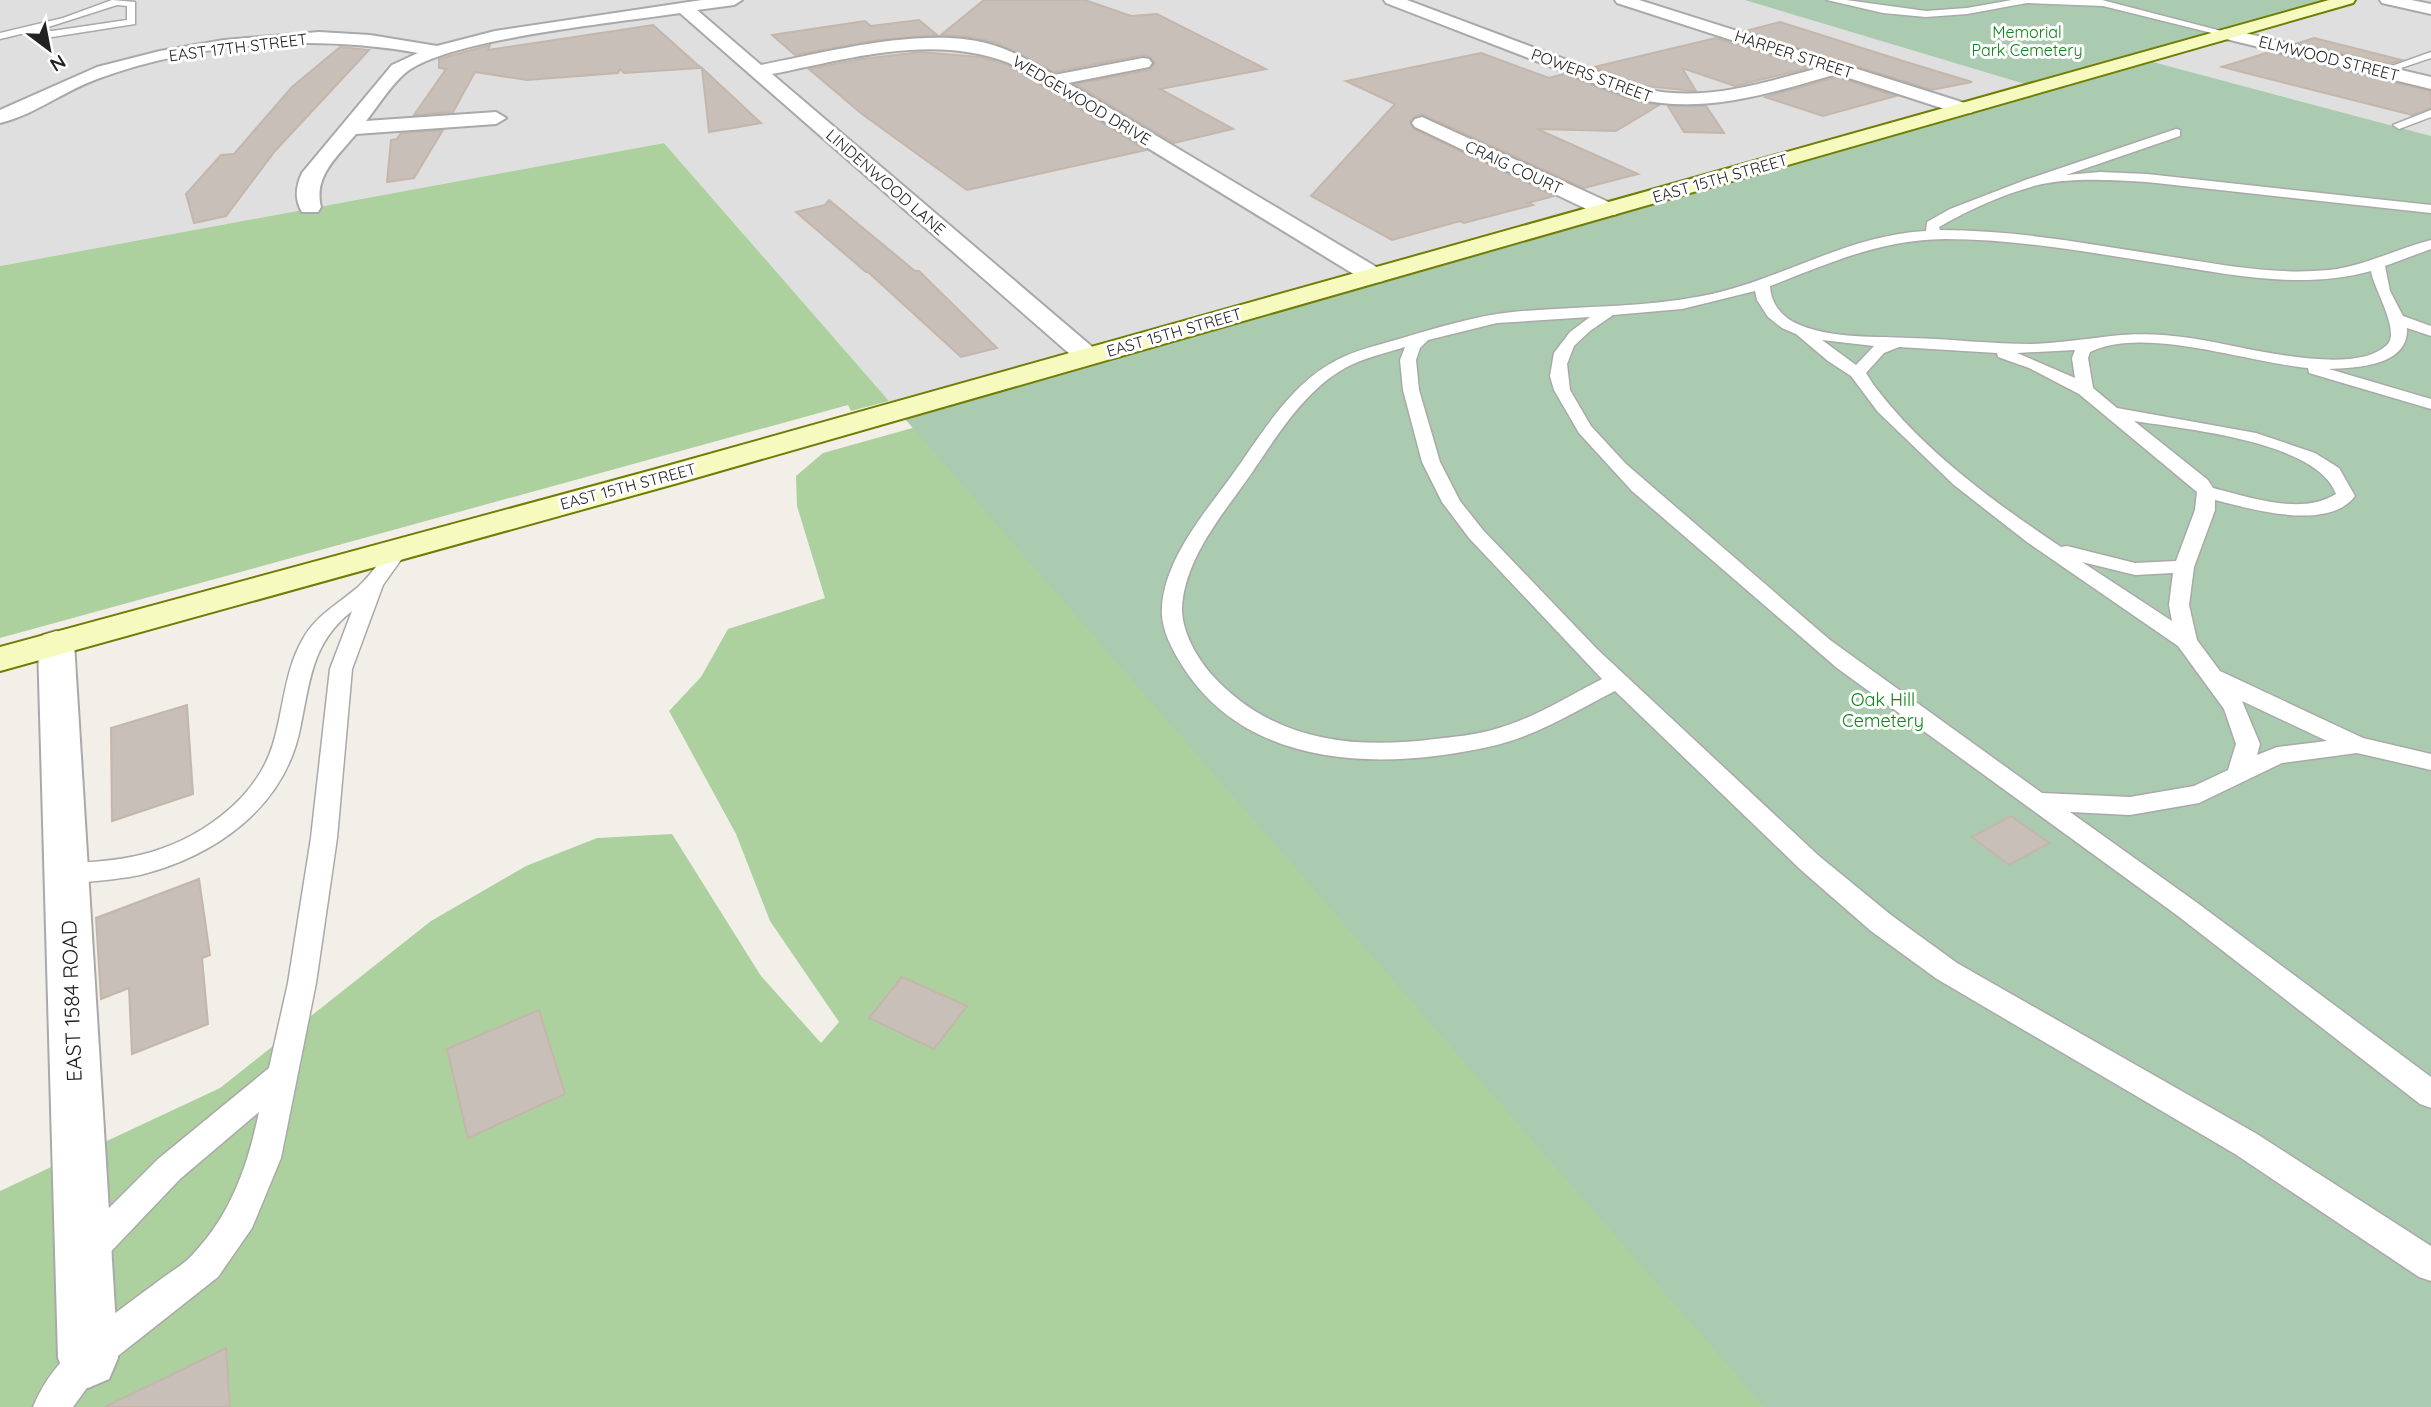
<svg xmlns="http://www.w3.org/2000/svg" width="2431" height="1407" font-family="Quicksand,sans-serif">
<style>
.residential{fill:#e0dfdf}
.forest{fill:#add19e}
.cemetery{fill:#aacbaf}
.building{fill:#c7bfb8;stroke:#c4b6ab;stroke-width:2}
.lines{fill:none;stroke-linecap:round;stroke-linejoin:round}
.service-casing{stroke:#a9a9a9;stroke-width:3}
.minor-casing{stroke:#a9a9a9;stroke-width:4}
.tertiary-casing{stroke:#a9a9a9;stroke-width:4}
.secondary-casing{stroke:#707d05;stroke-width:4}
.service{fill:#fff;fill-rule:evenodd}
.minor{fill:#fff;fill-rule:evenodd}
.tertiary{fill:#fff;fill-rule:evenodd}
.secondary{fill:#f7fabf;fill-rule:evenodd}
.labels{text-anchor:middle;stroke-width:6;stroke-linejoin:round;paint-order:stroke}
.far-park-label{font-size:16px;fill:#0c8416;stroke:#fff}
.far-street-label{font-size:16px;fill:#222;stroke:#fff}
.park-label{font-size:18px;fill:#0c8416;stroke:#fff}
.near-street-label{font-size:21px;fill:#222;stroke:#fff}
</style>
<rect width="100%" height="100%" fill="#f2efe9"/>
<polygon class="residential" points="0,0 2431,0 2431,136 2141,59 897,410 664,143 0,266"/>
<g class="forest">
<polygon points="664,143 889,401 851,411 848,405 0,638 0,266"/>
<polygon points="941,420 1864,1407 0,1407 0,1191 220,1088 431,921 526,866 597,838 672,834 761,976 821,1043 839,1022 770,921 736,834 669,711 701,677 728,629 825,598 797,506 796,476 823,453"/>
</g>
<g class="cemetery">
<polygon points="1745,0 2325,0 2025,84"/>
<polygon points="2153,62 2431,136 2431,1407 1764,1407 905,419"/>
</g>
<g class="building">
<polygon points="984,0 1085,0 1131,16 1157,14 1266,69 1160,89 1233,129 1174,143 1075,84 1150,70 1155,63 1149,56 1143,55 1054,72 997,43 970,37 941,35"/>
<polygon points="919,20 937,35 879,40 795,55 772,35 865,21 871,26"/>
<polygon points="1780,22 1903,61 1972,82 1931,90 1745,31"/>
<polygon points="653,25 701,68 624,73 620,69 618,73 527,80 475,72 453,112 414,115 446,69 439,68 439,59 490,45 488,50"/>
<polygon points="1716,38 1809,68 1735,86 1682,68 1696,91 1694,91 1645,86 1594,67"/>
<polygon points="2314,38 2402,60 2389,64 2298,43"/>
<polygon points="340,47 369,50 275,151 226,216 194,223 186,194 221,155 234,154 292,87"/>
<polygon points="921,52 980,57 1008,65 1146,150 967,190 862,114 809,69 861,59"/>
<polygon points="2269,52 2431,91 2431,108 2412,115 2222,67"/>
<polygon points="1481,53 1549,78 1564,74 1631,100 1659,105 1616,131 1537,129 1638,174 1584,188 1421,114 1410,121 1414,129 1554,196 1528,203 1533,205 1464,223 1460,221 1392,240 1311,196 1395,104 1346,81"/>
<polygon points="702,68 761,123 709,132"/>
<polygon points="1837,77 1896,96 1823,116 1765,97"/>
<polygon points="1668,106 1706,106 1724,133 1684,132"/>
<polygon points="443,130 414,178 387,182 391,140 397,139 401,133"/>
<polygon points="829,200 915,271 919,271 997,348 961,357 868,272 866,272 796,212 825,205"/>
<polygon points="187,705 193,794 112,821 111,728"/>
<polygon points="2011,816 2049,843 2009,865 1972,837"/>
<polygon points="199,879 210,955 202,958 208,1024 132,1054 129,988 101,999 96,918"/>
<polygon points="902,977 967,1006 934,1049 869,1018"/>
<polygon points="539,1010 565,1094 468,1138 447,1049"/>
<polygon points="226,1348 230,1407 105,1407"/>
</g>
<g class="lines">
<g class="service-casing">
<g id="service">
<path d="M112 0 135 2V24L52 37 29 32 0 39V33L63 18ZM117 5 127 6V20L52 31 42 29Z"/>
<polygon points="1827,0 1846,0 1926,11 1967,8 2012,0 2102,0 2233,34 2228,37 2103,6 2027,3 1967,14 1926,17 1883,13"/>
<polygon points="2431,52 2431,58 2383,74 2378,71"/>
<polygon points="2431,110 2431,117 2399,129 2393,125"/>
<path d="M2176 129 2180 130V136L2066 175 2100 172 2147 174 2431 205V213L2147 182C2111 180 2069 177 2034 186 2002 195 1968 210 1939 227L1940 230C2021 230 2100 246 2179 258 2229 266 2279 275 2329 270 2365 266 2396 249 2431 240V249L2385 266 2390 291 2403 316 2431 326V336L2407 328C2409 366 2357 368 2329 369L2431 399V409L2309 373 2308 368C2250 363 2143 325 2090 352L2088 358 2093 388 2117 408 2256 433 2315 453 2339 468 2355 496C2328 532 2251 509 2215 500V510L2194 567 2189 605 2197 640 2220 671 2363 738 2431 754V770L2357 753 2282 763 2199 803 2130 815 2070 812 2196 902 2431 1077V1108L2420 1104 2178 916 1837 668 1632 491 1579 433 1554 390 1550 376 1554 353 1570 332 1590 317 1497 323 1428 340 1420 348 1416 360 1419 390 1440 462 1460 501 1483 530 1597 649 1819 856 1891 915 1957 963 2257 1134 2431 1246V1281L2419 1277 2235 1154 1937 979 1871 931 1801 870 1615 691C1574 712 1533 738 1488 747 1382 770 1249 770 1183 667 1172 649 1160 628 1162 606 1166 558 1203 515 1230 478 1260 437 1289 384 1337 360 1356 350 1378 345 1399 339 1436 328 1474 316 1513 312 1576 306 1640 308 1702 296 1780 281 1846 235 1926 231L1927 222 1950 209 2028 179ZM1945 239C2019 239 2091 253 2164 264 2232 275 2303 290 2371 271 2374 290 2401 331 2387 345 2351 379 2236 344 2190 338 2164 334 2137 333 2111 336 2085 339 2059 343 2032 344 1991 344 1951 339 1910 338 1875 336 1834 339 1800 325 1783 318 1771 305 1770 286 1830 263 1879 240 1945 239ZM1755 291 1757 300 1768 317 1782 328 1796 334 1828 361 1851 376 1878 412 1954 485 2027 542 2178 646 2224 709 2236 744 2228 770 2194 786 2130 797 2042 793 1830 640 1626 464 1591 426 1570 390 1567 364 1574 346 1590 331 1613 315 1682 309ZM1822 340 1874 346 1856 365ZM1405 347 1400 360 1403 390 1422 462 1442 502 1469 538 1602 679C1567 697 1531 720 1492 730 1474 735 1454 737 1435 739 1351 750 1271 740 1212 675 1197 658 1182 632 1182 609 1184 558 1224 513 1251 474 1277 436 1304 391 1345 368 1364 358 1385 353 1405 347ZM1899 347 1997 353 1998 357 2029 368 2079 394 2197 492 2195 510 2176 561 2135 563 2067 546 2061 547C1994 502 1922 450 1873 384L1866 373 1884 353ZM2075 350 2072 358 2075 378 2017 353ZM2134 421C2184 429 2317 441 2336 494 2301 516 2250 497 2213 488L2208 480ZM2082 562 2135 575 2173 573 2169 605 2172 621ZM2242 701 2327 741 2277 747 2257 755 2260 744Z"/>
<path d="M398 544 405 546 408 550 383 585 352 669 337 838 316 983 281 1158 252 1228 218 1277 100 1370 73 1407H33C56 1350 114 1315 161 1279 172 1271 186 1263 195 1252 232 1212 248 1164 259 1112L180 1179 100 1263 88 1268 76 1263 71 1252 76 1241 158 1159 269 1068 288 983 311 838 330 669 352 611C311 643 310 682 300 729 284 808 215 856 140 875 116 880 91 881 66 884L57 881 53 874 57 867 66 864C91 862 116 861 140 855 196 842 256 801 273 744 284 709 284 670 304 637 317 615 338 604 358 587 371 575 381 560 391 546Z"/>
</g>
</g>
<g class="minor-casing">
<g id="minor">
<path d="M702 0H742L734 5 697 10 761 65C828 52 931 24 996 46 1017 53 1035 64 1054 75L1143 58 1149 59 1152 63 1149 67 1068 83 1383 271 1386 276 1383 281 1374 283 1365 281 1009 63C933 33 848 59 772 74L1103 356 1099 362 1089 364 1079 362 680 13C623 22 440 39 403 75 389 88 378 106 366 121L496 112 506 118 496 124 356 134C338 156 313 176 321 207L318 212H302C294 199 296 186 302 173L392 65 418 53C314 34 198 42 97 79 64 91 34 115 0 123V110L97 67 160 51 224 40 319 32 370 35 437 46 495 31Z"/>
<path d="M1384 0H1407L1644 89C1712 104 1773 79 1838 63L1847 68 1844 72C1773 92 1706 116 1632 98L1386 3Z"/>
<polygon points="2380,0 2411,0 2431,4 2431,14 2382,3"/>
<polygon points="2228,29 2431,77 2431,89 2222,38 2220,34 2222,30"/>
<polygon points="1422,117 1615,205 1618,210 1615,215 1599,215 1415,127 1412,123 1415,119"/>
<polygon points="56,631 69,635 74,643 118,1358 109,1379 88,1388 67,1379 58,1358 38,643 43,635"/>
</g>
</g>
<g class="tertiary-casing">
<polygon id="tertiary" points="1615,0 1639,0 1971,105 1974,109 1971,113 1957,113 1617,3"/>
</g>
<g class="secondary-casing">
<polygon id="secondary" points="2329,0 2355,0 2353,3 678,483 0,671 0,647 656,469"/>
</g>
<use href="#service" class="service"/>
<use href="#minor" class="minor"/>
<use href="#tertiary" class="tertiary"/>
<use href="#secondary" class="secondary"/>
</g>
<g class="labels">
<g class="far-park-label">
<text x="2027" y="38">Memorial<tspan x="2027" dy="18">Park Cemetery</tspan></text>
</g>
<g class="far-street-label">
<text transform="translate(238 47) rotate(-7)" y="6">EAST 17TH STREET</text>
<text transform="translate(1794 54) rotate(18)" y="6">HARPER STREET</text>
<text transform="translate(2329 58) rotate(14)" y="6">ELMWOOD STREET</text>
<text transform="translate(1592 75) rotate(20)" y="6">POWERS STREET</text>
<text transform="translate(1082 100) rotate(31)" y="6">WEDGEWOOD DRIVE</text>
<text transform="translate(1514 167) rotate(25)" y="6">CRAIG COURT</text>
<text transform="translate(1720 178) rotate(-16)" y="6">EAST 15TH STREET</text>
<text transform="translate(886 182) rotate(41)" y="6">LINDENWOOD LANE</text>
<text transform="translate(1174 332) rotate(-16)" y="6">EAST 15TH STREET</text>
<text transform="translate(628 486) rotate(-15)" y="6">EAST 15TH STREET</text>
</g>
<g class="park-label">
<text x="1883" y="706">Oak Hill<tspan x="1883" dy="21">Cemetery</tspan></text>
</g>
<g class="near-street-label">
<text transform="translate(72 1001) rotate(-92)" y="7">EAST 1584 ROAD</text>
</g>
</g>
<g transform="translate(49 49) rotate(148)" stroke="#ffffff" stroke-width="5" paint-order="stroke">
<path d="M0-5L12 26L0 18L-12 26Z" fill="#222222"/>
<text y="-10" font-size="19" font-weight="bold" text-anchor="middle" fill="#222222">N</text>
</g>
</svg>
